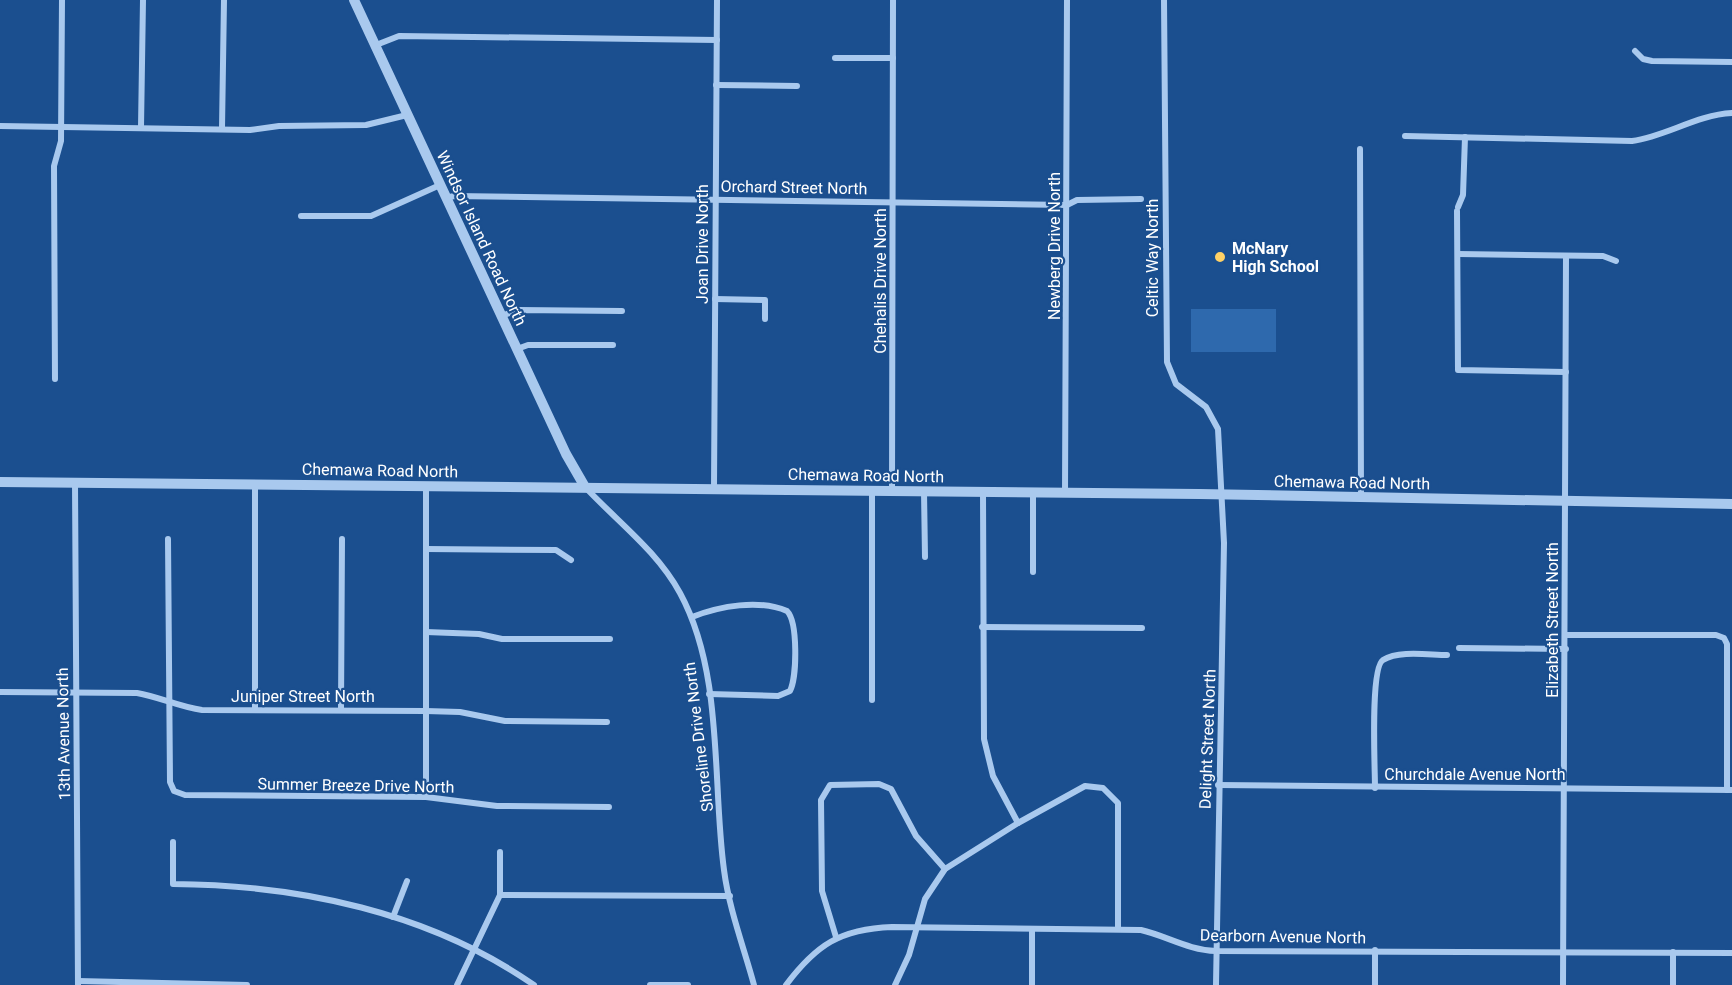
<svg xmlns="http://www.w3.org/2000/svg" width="1732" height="985" font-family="Roboto,sans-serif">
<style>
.pitch{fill:#2e69ad}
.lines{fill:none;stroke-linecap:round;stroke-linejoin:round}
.minor{stroke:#a9c9ee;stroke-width:6}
.tertiary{stroke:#a9c9ee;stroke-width:10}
.poi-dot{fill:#ffd166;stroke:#1b4f8f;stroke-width:2}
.labels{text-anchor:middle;stroke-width:4.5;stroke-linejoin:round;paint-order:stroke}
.street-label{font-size:16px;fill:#fff;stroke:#1b4f8f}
.poi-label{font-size:16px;font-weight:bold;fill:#fff;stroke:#1b4f8f;text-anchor:start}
</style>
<rect width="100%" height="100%" fill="#1b4f8f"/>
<rect class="pitch" x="1191" y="309" width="85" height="43"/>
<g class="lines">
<g class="minor">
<polyline points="1164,0 1167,362 1176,384 1206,407 1218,429 1224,543 1216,985"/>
<polyline points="376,45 399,36 717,40"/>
<polyline points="1635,51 1643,59 1652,61 1732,62"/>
<polyline points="835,58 893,58"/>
<polyline points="716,85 797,86"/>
<polyline points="0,126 250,130 279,126 366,125 407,115"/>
<polyline points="141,127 143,0"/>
<polyline points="222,128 224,0"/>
<path d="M1405 136 1632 141C1667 136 1696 115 1732 113"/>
<polyline points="1360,149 1361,497"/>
<polyline points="446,198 454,196 1067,205 1077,200 1141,199"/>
<polyline points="1458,207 1463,195 1465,137"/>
<polyline points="1457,211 1458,370 1566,372"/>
<polyline points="301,216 371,216 440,185"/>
<polyline points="1458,254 1603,256 1616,261"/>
<polyline points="715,299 765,300 765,319"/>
<polyline points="501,316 518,310 622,311"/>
<polyline points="517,349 528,345 613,345"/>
<polyline points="55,379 54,166 61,141 62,0"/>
<polyline points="75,482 78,985"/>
<polyline points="426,486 426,797"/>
<path d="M586 488C619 523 657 551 680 593 724 674 712 782 724 870 729 909 744 948 754 985"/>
<polyline points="714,488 717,0"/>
<polyline points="892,490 893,0"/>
<polyline points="924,491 925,557"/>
<polyline points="983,492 984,739 993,776 1018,823"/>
<polyline points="1065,493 1067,0"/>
<polyline points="168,539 170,782 174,791 185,795 426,797 497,806 609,807"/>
<polyline points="426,549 556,550 571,560"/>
<polyline points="1033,572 1033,493"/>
<path d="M692 617C720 606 759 599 787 611 798 622 797 677 790 691L778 696 709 694"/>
<polyline points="982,627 1142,628"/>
<polyline points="426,632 479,634 502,639 610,639"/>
<polyline points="1566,635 1716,635 1724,638 1727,644 1727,790"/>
<polyline points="1459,648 1566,649"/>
<path d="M0 692 137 693C160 697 179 707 202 710L426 711 460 712 505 721 607 722"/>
<polyline points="872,700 872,490"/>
<polyline points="255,709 255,484"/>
<polyline points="341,709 342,539"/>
<polyline points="1218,785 1732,790"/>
<path d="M1375 788C1375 768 1370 668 1383 660 1399 650 1429 655 1447 655"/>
<path d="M173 842V884C299 885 429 912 534 985"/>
<polyline points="500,895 730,896"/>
<polyline points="393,917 407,881"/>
<polyline points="836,937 822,891 821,800 830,785 879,784 891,789 916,836 945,869"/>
<polyline points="78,981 247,985"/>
<polyline points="457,985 500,895 500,852"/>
<polyline points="650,985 688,985"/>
<path d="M786 985C816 945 840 929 892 927L1141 930C1167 936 1188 950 1216 951L1732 953"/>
<polyline points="895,985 909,955 925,899 945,869 1018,823 1085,786 1103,788 1118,803 1118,929"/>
<polyline points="1032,985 1032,929"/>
<polyline points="1375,985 1375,950"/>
<polyline points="1563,985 1566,256"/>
<polyline points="1673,985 1673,952"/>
</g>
<g class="tertiary">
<polyline points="354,0 566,454 585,487"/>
<polyline points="0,482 1199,494 1732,504"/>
</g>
</g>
<circle class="poi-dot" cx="1220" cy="257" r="6"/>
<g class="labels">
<g class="street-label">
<text transform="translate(794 187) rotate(1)" y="6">Orchard Street North</text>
<text transform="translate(482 238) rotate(65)" y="6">Windsor Island Road North</text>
<text transform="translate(702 244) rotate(-90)" y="6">Joan Drive North</text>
<text transform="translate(1054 246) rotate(-90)" y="6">Newberg Drive North</text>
<text transform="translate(1152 258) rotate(-90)" y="6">Celtic Way North</text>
<text transform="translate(880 281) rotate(-90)" y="6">Chehalis Drive North</text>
<text transform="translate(380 470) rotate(1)" y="6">Chemawa Road North</text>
<text transform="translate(866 475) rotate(1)" y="6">Chemawa Road North</text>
<text transform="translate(1352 482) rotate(1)" y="6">Chemawa Road North</text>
<text transform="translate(1552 620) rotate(-90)" y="6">Elizabeth Street North</text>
<text x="303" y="702">Juniper Street North</text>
<text transform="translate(63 734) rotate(-91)" y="6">13th Avenue North</text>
<text transform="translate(698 737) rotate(-97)" y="6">Shoreline Drive North</text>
<text transform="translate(1207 739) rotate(-88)" y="6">Delight Street North</text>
<text x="1475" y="780">Churchdale Avenue North</text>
<text transform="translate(356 785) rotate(1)" y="6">Summer Breeze Drive North</text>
<text transform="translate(1283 936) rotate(1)" y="6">Dearborn Avenue North</text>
</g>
<g class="poi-label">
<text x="1232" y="254">McNary<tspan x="1232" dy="18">High School</tspan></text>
</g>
</g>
</svg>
